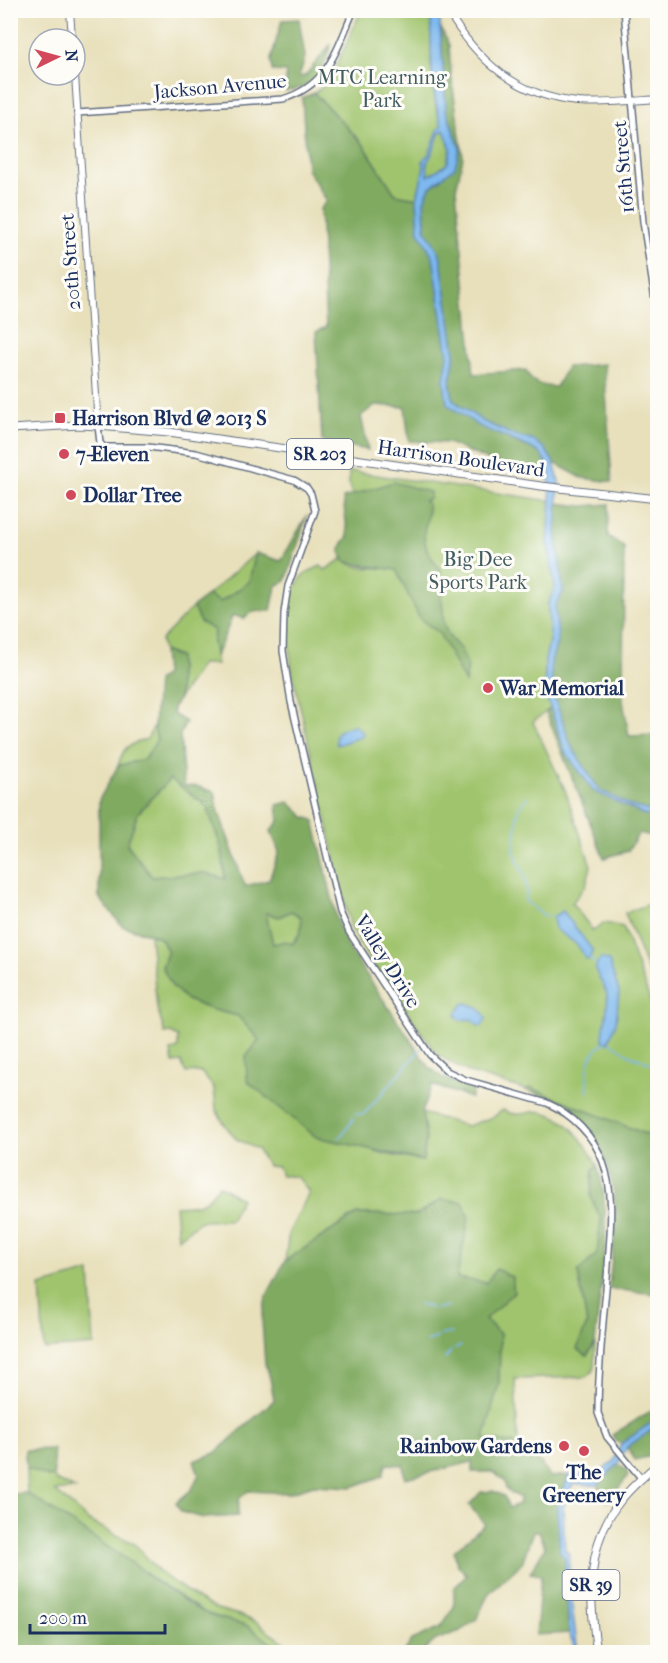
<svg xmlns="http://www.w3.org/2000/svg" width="668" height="1663" font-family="'IM FELL French Canon',serif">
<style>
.green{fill:#a0c46d;stroke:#5e7a66;stroke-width:1.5}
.forest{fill:#80aa60;stroke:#4e6c5f;stroke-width:1.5;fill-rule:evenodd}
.water{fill:#7db8ee;stroke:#4c74a6;stroke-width:1.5;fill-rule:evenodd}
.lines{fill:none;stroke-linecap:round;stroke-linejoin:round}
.stream{stroke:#7db8ee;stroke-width:1.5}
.tertiary-casing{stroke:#636d7f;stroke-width:8}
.secondary-casing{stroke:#636d7f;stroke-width:8}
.primary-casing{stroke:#636d7f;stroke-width:9}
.tertiary{stroke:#fff;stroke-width:5}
.secondary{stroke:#fff;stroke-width:6}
.primary{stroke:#fff;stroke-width:7}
.poi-dot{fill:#d1495b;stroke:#fdfcf7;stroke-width:2}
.labels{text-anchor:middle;stroke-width:6;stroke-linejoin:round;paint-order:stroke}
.shield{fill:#fdfcf7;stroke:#5f6c8c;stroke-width:1.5}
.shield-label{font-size:18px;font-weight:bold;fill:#1b2f5e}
.park-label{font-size:20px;fill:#435c62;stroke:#fdfcf7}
.street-label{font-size:20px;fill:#1b2f5e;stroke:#fdfcf7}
.poi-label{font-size:20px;font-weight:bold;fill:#1b2f5e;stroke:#fdfcf7;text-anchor:start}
</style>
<rect width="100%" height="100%" fill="#fdfcf7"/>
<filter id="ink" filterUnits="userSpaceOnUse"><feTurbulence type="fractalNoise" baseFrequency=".0167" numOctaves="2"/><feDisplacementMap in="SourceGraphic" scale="12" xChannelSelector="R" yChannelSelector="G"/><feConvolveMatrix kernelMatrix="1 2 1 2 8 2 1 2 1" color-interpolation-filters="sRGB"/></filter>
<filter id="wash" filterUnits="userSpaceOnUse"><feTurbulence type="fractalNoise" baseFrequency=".008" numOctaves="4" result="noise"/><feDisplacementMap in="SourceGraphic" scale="24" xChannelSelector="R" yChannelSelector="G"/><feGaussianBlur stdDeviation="1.35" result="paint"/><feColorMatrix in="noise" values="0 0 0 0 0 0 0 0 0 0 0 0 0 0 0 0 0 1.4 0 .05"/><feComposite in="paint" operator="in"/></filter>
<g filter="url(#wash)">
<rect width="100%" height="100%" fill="#e8e0bb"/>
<g class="green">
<polygon points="361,11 431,11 431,66 436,108 451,149 447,164 421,181 417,198 395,194 363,144 314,93 329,82"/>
<path d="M349 471 551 501 548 542 555 588 548 604 550 637 545 660V692L551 708 533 722 565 790 591 866 586 885 572 903 593 931 605 923 623 927 657 1019V1133L650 1136 531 1088 526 1090 470 1073 438 1055 370 961 351 929 292 671C289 642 281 598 304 575 308 571 315 569 321 566L325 570 342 559C357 572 383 567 401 567L368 545 349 484Z"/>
<polygon points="256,553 249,582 220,602 208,595"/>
<polygon points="193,607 200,622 214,630 213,643 217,664 202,664 179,698 179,658 163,651 161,640"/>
<path d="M154 726 157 740 145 759 118 766C123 746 128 745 147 739Z"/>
<polygon points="170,779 207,806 222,850 225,879 205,873 152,877 127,844 138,813"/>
<polygon points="657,901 657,978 651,980 625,913"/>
<path d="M291 911 301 917C303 929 300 935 292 944L273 945 265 913 279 917Z"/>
<path d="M150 935 159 937 168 951 162 967C182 1003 199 1007 238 1016L351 1143 385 1154 422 1161 426 1138 422 1113 467 1126 493 1117 503 1110C522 1120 528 1109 543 1112 570 1118 587 1145 598 1167L593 1169 591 1197 601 1219 597 1254 578 1272 587 1324 577 1349 587 1356 595 1343 594 1370 586 1377 515 1379 518 1444 483 1440 499 1383 500 1334 485 1319 486 1283 457 1278 461 1255 442 1199 417 1215 357 1214 285 1261 289 1232 309 1193C299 1178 300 1175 281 1176L278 1167 268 1166 257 1149 236 1139 225 1125 216 1110 214 1088 201 1072 186 1073 181 1062 173 1063 171 1051 178 1048V1037L171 1033 165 1034 157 1008Z"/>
<path d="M219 1185 241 1199 230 1220 201 1221 178 1238 175 1206C199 1205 205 1206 219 1185Z"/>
<polygon points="90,1272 94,1345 44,1349 40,1286"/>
<polygon points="26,1468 48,1477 54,1476 55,1480 75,1489 55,1491 89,1521 135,1544 159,1572 195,1597 214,1608 239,1615 256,1622 297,1652 283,1652 249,1627 205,1613 157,1582 141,1569 27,1493"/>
</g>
<g class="forest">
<path d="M299 19 305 57 299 77 305 76 331 44C327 59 320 78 306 86 300 89 292 90 286 91V72L272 71 271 59 282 20Z"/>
<path d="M440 26 449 45 451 74 463 157 456 189 474 374 526 370C531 384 542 386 556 387L567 367 604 364 612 482 582 478 554 463 545 449 534 441 515 436 482 421 453 400 450 381 455 354 440 254 425 229 424 201 430 187 440 180 460 148 446 110Z"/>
<polygon points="314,93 363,144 395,194 417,198 419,231 433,257 448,357 444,380 447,404 513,441 529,447 540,453 548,465 550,479 539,476 523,468 490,461 448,443 409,441 405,407 375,405 361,416 368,450 322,441 316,332 326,327 320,209 327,201 307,169 302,98"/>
<path d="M393 482 430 492V498L424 501 428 504C429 514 427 518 425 527 421 542 431 560 441 570L438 584 442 601 444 624 448 635 461 650 468 667 465 683 439 633 420 619 396 570 355 564 344 561C338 551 340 545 348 537L343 498Z"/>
<polygon points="557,503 583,506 609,504 608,536 624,547 623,701 629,736 654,735 657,741 657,807 650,811 631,806 599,790 571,746 552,691 551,662 558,638 555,606 563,592 556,532"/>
<path d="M307 515 286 581 276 586 271 611C261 611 250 610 244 619L233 615 216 656 213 643 214 630 200 622 193 607 208 595 220 602 249 582 256 553 281 561Z"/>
<path d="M163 651 179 657V698L173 707V714L186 722 180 735 184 786H196L215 792 217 807 245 886 269 880 279 852 271 831 279 821 277 805 289 802 305 817 314 820 338 924 349 949 429 1067 442 1077 473 1090 471 1098 432 1085 422 1112 426 1138 423 1161 316 1137 247 1081 246 1057 259 1040 238 1016 213 1010 187 1000 172 986 162 967 168 951 159 937 122 926 99 897V800L118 766 145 759 157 740 154 726 157 681 165 675ZM170 779 207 806 222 850 225 879 205 873 152 877 127 844 138 813ZM291 911 301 917C303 929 300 935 292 944L286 941 273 944 266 913 279 917Z"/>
<polygon points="551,708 565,752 594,791 640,813 657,819 657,837 639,833 628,851 604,858 546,712"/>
<path d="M531 1088 650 1136 657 1133 656 1294 609 1289C611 1262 616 1233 615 1206 613 1168 596 1127 564 1107 552 1100 538 1095 526 1090Z"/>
<path d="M598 1167C614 1222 600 1286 595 1343L587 1356 577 1349 587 1324 578 1272 597 1254 601 1219 591 1197 593 1169Z"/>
<polygon points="442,1199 463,1202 469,1217 457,1278 486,1283 496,1269 512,1277 514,1292 485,1319 500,1334 499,1383 484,1439 518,1444 541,1463 550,1477 569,1475 557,1508 565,1557 569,1633 536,1635 541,1575 530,1573 545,1547 539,1531 533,1531 522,1563 489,1593 476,1620 460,1631 436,1640 422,1652 404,1652 412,1640 441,1627 454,1607 454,1588 467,1575 457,1564 454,1551 485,1524 469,1505 481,1492 493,1491 504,1496 509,1508 518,1504 520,1498 506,1489 504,1480 492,1472 472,1472 472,1462 405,1478 403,1465 386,1464 383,1476 352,1487 314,1485 288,1493 248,1491 239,1499 238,1516 204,1518 181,1512 176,1503 192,1489 199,1474 194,1461 215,1453 274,1400 270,1378 265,1364 262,1320 266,1297 285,1261 357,1214 417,1215"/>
<polygon points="657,1407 657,1419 621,1444 615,1440 612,1435"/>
<polygon points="657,1426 657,1453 655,1455 635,1460 627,1447"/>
<polygon points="53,1449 54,1476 48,1477 26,1468 25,1450"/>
<polygon points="618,1464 626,1470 628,1476 608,1501 599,1497 598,1485"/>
<polygon points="27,1493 141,1569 153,1580 199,1610 212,1616 246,1625 283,1652 11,1652 11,1494"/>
</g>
<g class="water">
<path d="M431 11H441L440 26 446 110 460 148 455 167 430 187 424 201 425 228 440 254 455 354 450 381 453 400 482 421 515 436 534 441 545 449 554 463 559 481 556 532 563 592 555 606 558 638 551 662 552 691 571 746 599 790 631 806 657 813V819L640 813 594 791 565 752 545 692V660L550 637 548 604 555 588 548 542 551 501 548 465 540 453 529 447 479 426 447 404 444 380 448 356 433 257 419 231 417 198 424 167 423 160 429 154 439 128 442 126C430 89 431 50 431 11ZM444 130 451 149 447 164 428 176 427 162C434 153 435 143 440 132Z"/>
<path d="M354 725 362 732 363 736 337 745C332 729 343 729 354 725Z"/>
<path d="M563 911 593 951 588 960 584 957C581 944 566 937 555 929L553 917Z"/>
<path d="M601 958 609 961 619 992 616 1023 608 1043 603 1040C603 1025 609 1011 607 996 606 981 587 973 601 958Z"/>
<path d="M467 1003C476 1007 483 1009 486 1019L482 1026H479L471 1019 461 1020 457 1017 456 1013 463 1004Z"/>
<polygon points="657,1419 657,1426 627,1447 618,1464 598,1485 573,1484 563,1508 565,1550 569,1554 570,1590 577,1645 580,1652 576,1652 569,1633 565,1557 560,1552 557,1508 569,1475 597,1475 614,1461 621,1444"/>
</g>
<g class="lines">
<g class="stream">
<polyline points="527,797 518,809 514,852 524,874 527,892 525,901 543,915 553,917"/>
<polyline points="590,958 596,964"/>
<polyline points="610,1042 628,1054 657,1066"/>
<path d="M588 1092C586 1072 586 1053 606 1042"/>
<polyline points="355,1114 364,1114 421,1049"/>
<polyline points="339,1138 351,1123 353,1118"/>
<polyline points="419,1304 431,1308"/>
<polyline points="435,1309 448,1306"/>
<polyline points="440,1335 452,1333"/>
<polyline points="427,1342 438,1337"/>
<polyline points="455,1349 461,1346"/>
<polyline points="445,1359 451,1351"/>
</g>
</g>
</g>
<g filter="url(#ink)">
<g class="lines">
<g class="tertiary-casing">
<g id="tertiary">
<polyline points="624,10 643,222 658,319"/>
<path d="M77 113 283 99C329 85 336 50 354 10"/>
<path d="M98 426 100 443 104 447H148L196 453 294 480 307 488 311 494 315 511 288 586 284 613 283 651 291 702 340 912 349 932 430 1055 447 1071 466 1080 547 1103C572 1114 594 1136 603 1162 615 1195 610 1232 608 1266 604 1315 598 1364 598 1413L607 1437 641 1478"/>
</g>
</g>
<g class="secondary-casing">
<g id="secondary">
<polyline points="70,10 72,39"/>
<path d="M447 10C477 61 517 96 578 102 605 104 631 101 658 99"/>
<polyline points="75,75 98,426"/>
</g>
</g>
<g class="primary-casing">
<g id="primary">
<polyline points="98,426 169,432 541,486 658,499"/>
<polyline points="10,429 79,425 101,426"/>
<path d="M597 1652C589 1600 585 1544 621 1500 632 1486 645 1475 658 1464"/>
</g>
</g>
<use href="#tertiary" class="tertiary"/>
<use href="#secondary" class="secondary"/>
<use href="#primary" class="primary"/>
</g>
</g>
<g class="poi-dot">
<rect x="54" y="412" width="12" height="12" rx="3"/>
<circle cx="64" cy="454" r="6"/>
<circle cx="71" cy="495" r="6"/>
<circle cx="488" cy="688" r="6"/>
<circle cx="564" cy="1446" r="6"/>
<circle cx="584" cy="1451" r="6"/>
</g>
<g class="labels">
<g class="shield">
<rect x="287" y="439" width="66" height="30" rx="4.5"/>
<rect x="562.5" y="1570" width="57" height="30" rx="4.5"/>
</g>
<g class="shield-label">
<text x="320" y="460">SR 203</text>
<text x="591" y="1591">SR 39</text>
</g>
<g class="park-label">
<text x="382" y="84">MTC Learning<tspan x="382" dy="23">Park</tspan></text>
<text x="478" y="566">Big Dee<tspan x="478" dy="23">Sports Park</tspan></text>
</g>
<g class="street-label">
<text transform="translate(220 86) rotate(-5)" y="7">Jackson Avenue</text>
<text transform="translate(623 167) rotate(-95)" y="7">16th Street</text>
<text transform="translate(70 262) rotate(-94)" y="7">20th Street</text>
<text transform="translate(461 458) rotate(8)" y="7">Harrison Boulevard</text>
<text transform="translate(388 961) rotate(58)" y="7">Valley Drive</text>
</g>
<g class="poi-label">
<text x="72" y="425">Harrison Blvd @ 2013 S</text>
<text x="76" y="461">7-Eleven</text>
<text x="83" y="502">Dollar Tree</text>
<text x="500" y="695">War Memorial</text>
<text x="552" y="1453" text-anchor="end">Rainbow Gardens</text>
<text x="584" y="1479" text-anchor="middle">The<tspan x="584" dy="23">Greenery</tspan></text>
</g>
</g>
<rect width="668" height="1663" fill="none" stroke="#fdfcf7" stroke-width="36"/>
<g transform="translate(57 57) rotate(85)"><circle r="28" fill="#fdfcf7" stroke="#a3aaba" stroke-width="1.5"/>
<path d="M0-4.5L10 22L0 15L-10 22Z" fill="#d1495b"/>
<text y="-9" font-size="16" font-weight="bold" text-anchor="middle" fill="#1b2f5e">N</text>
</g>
<path d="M30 1624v9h135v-9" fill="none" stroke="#1b2f5e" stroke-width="3"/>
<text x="39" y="1624" font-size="18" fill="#1b2f5e" stroke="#fdfcf7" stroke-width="4.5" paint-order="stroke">200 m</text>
</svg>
